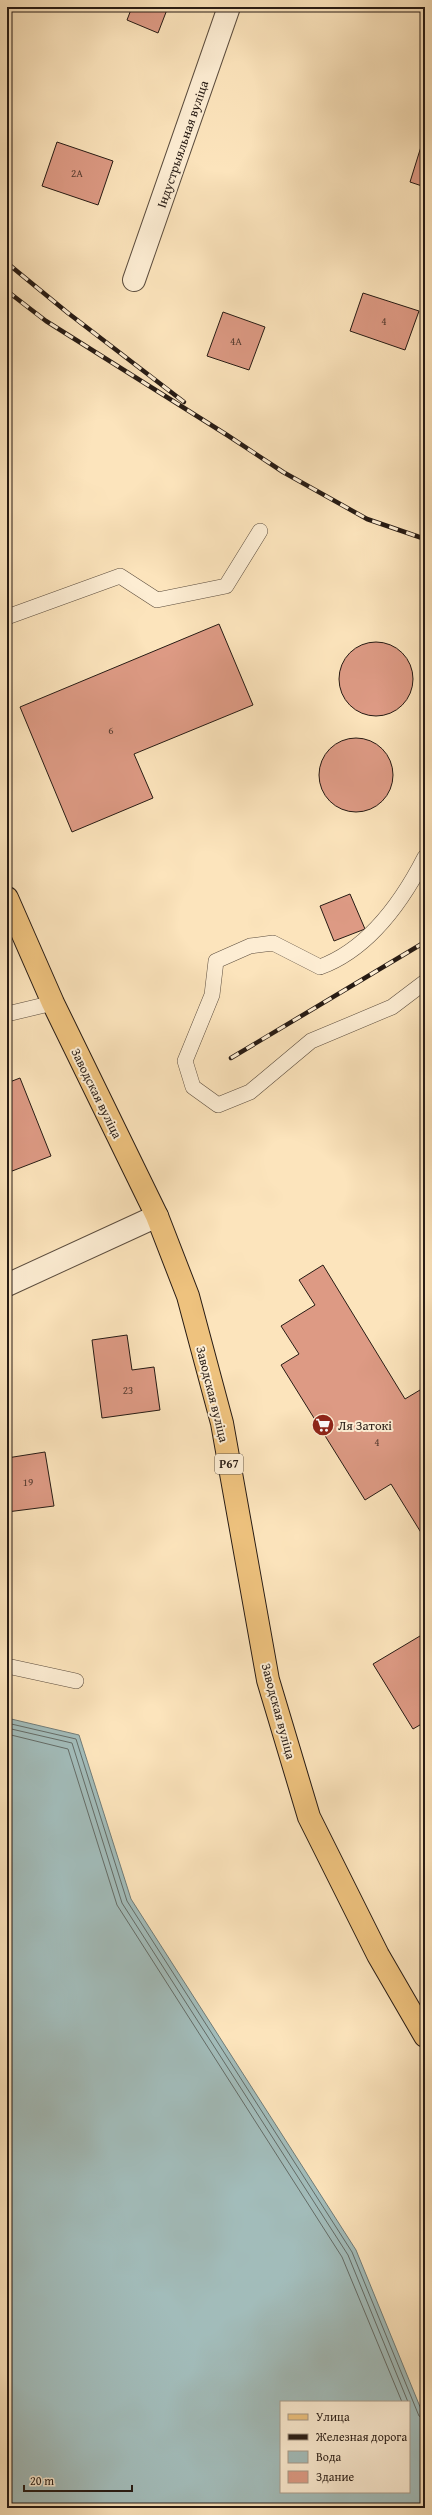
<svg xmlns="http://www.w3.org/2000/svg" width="432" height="2515" font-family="'Gentium Book Plus',serif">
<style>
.water{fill:#a2bcba;stroke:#717c78;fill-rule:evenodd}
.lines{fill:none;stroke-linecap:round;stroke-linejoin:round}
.shore{stroke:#646c67;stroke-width:1}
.building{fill:#dd9a84;stroke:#271b14}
.service-casing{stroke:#5c4d3e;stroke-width:16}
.minor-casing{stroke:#5c4d3e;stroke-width:24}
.primary-casing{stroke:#271b14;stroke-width:24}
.service{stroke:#fdedd3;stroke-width:15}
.minor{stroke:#fdedd3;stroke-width:22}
.primary{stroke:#eec27e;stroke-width:22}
.rail-casing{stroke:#271b14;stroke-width:4.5}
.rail{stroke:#fdedd3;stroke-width:3;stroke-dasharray:9;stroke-linecap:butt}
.labels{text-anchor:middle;stroke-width:4;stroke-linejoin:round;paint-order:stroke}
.number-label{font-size:11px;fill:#543b30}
.shield{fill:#fdedd3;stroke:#675a4d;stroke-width:1}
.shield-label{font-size:12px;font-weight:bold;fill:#271b14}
.street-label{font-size:13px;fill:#271b14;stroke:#fdedd3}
.poi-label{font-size:13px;fill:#271b14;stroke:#fdedd3;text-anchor:start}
</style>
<rect width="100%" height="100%" fill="#fce4bc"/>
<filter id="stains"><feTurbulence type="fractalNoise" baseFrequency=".005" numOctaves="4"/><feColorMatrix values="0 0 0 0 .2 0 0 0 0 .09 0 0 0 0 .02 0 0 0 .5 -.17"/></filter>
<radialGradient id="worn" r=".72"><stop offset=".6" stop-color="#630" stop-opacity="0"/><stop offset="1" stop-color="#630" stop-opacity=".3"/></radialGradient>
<path class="water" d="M7 1718 79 1735 131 1899 356 2250 425 2419V2508H7ZM281 2402H409V2492H281Z"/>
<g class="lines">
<g class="shore">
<polyline points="7,1723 76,1739 127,1901 352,2252 419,2416 425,2419"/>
<polyline points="7,1728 72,1743 122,1903 348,2255 408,2402"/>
<polyline points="7,1734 68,1749 117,1905 342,2257 402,2402"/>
</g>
</g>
<g class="building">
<polygon points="132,7 168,7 158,33 127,20"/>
<polygon points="424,137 425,137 425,187 410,182"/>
<polygon points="57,142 113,161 98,205 42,186"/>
<polygon points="363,293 419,311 405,350 350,331"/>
<polygon points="223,312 265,327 249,370 207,356"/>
<polygon points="219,624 253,705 134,754 153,798 72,832 20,707"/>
<circle cx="376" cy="679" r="37"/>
<circle cx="356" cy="775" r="37"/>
<polygon points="350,894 365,929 334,941 320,906"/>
<polygon points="20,1078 51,1156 7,1173 7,1083"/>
<polygon points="323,1265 405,1399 425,1387 425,1539 391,1484 365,1500 281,1365 299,1354 281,1326 315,1305 299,1280"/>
<polygon points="127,1335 132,1370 154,1367 160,1410 102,1418 92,1340"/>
<polygon points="45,1452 54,1506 7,1512 7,1458"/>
<polygon points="425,1633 425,1722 413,1729 373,1664"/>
</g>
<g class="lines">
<g class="service-casing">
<g id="service">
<polyline points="7,617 120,576 157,600 226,586 260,531"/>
<path d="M425 857C402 902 369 949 320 967L273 943 250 946 216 961 212 995 185 1061 193 1087 218 1105 250 1092 311 1041 392 1007 425 982"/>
<polyline points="7,1014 53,1003"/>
<polyline points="7,1666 76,1681"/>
</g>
</g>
<g class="minor-casing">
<g id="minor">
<polyline points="134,280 229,7"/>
<polyline points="7,1285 157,1216"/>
</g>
</g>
<g class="primary-casing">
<polyline id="primary" points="7,898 53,1003 157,1216 188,1296 222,1423 268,1680 309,1817 378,1955 425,2036"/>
</g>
<use href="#service" class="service"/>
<use href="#minor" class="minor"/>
<use href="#primary" class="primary"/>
<g class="rail-casing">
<g id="rail">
<polyline points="7,263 68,313 184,402"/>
<polyline points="7,291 46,321 227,435 283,472 367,519 425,539"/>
<polyline points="231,1058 425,942"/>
</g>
</g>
<use href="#rail" class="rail"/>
</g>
<defs>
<g id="supermarket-disc" transform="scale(1.15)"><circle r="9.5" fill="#8f2418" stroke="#fdedd3"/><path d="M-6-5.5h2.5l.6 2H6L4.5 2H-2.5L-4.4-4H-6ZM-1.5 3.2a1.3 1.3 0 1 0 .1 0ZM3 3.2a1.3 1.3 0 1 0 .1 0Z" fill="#fff"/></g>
</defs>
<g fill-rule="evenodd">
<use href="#supermarket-disc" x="323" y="1425"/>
</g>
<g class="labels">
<g class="number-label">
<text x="77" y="177">2А</text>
<text x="384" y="325">4</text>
<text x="236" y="345">4А</text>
<text x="111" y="734">6</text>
<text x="128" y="1394">23</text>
<text x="377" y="1446">4</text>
<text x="28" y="1486">19</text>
</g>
<rect class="shield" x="215" y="1454" width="28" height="20" rx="3"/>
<g class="shield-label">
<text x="229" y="1468">Р67</text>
</g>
<g class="street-label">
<text transform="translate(182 144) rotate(-71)" y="5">Індустрыяльная вуліца</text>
<text transform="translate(97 1093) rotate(64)" y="5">Заводская вуліца</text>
<text transform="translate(213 1394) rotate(76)" y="5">Заводская вуліца</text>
<text transform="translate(279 1711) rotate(75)" y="5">Заводская вуліца</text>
</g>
<g class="poi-label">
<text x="338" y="1430">Ля Затокі</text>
</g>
</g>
<rect width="432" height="2515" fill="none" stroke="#fce4bc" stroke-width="24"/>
<rect x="8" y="8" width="416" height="2499" fill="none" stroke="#271b14" stroke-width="2"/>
<rect x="12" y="12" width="408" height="2491" fill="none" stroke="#271b14"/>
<rect x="280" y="2401" width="130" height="92" fill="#fdedd3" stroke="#a79987"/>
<rect x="288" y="2414" width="20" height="6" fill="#eec27e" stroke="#a79987"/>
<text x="316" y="2421" font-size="12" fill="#271b14">Улица</text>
<rect x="288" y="2434" width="20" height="6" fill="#271b14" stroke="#a79987"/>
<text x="316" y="2441" font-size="12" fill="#271b14">Железная дорога</text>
<rect x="288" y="2451" width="20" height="12" fill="#a2bcba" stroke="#a79987"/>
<text x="316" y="2461" font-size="12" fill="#271b14">Вода</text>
<rect x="288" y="2471" width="20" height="12" fill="#dd9a84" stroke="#a79987"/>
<text x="316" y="2481" font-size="12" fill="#271b14">Здание</text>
<path d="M24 2485v6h108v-6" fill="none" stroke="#271b14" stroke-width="2"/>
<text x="30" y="2485" font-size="12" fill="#271b14" stroke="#fdedd3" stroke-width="3" paint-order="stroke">20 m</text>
<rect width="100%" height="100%" filter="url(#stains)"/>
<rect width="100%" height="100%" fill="url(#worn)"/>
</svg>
